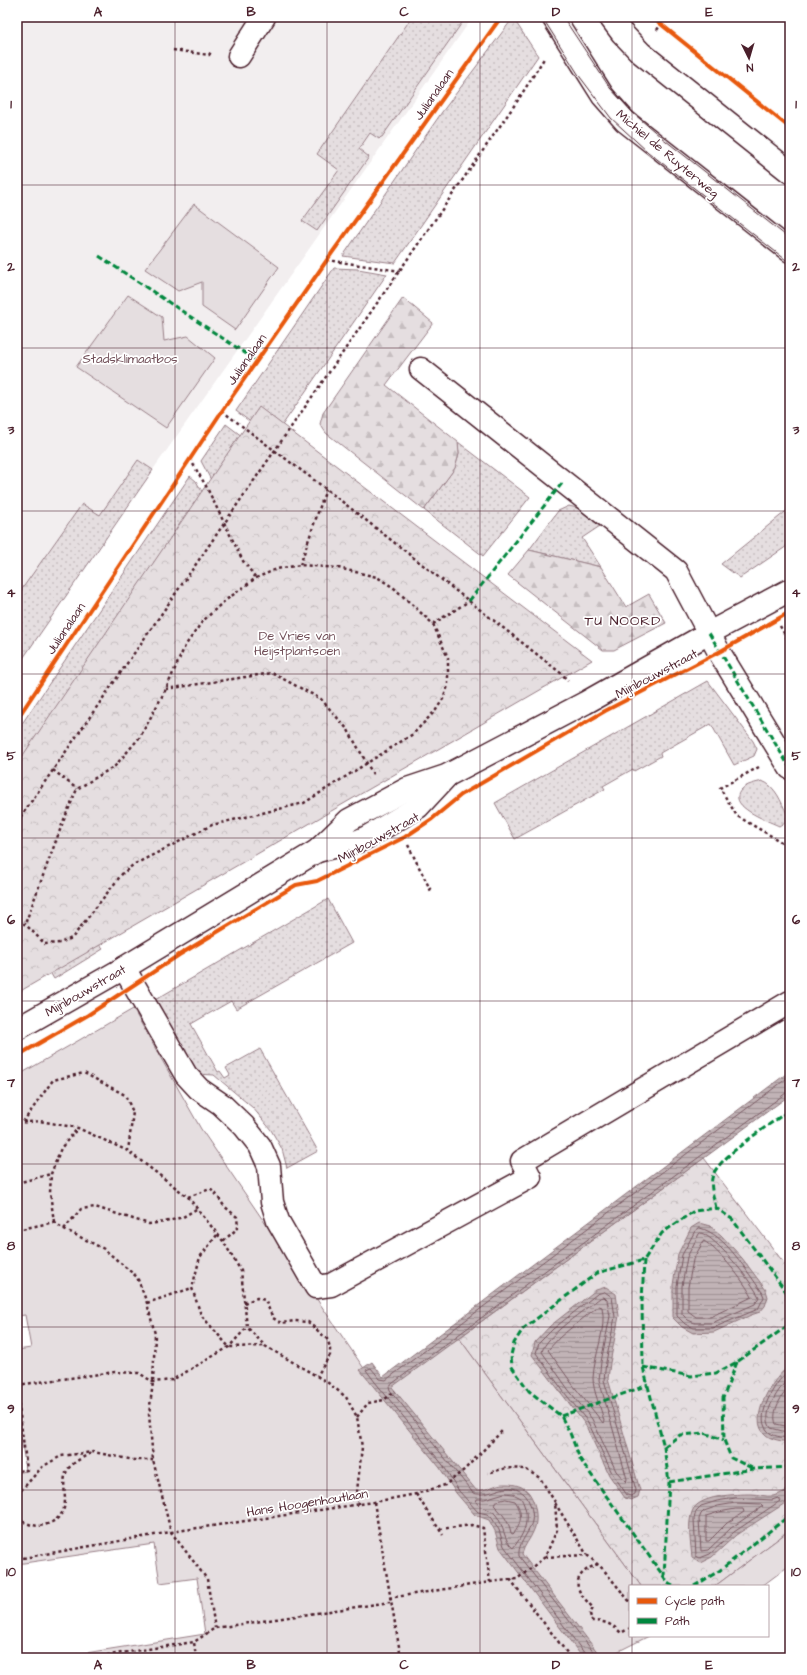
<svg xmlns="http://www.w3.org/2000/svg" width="807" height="1675" font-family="'Architects Daughter',sans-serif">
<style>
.built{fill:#f2eeef}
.grass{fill:url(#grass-dots);stroke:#987e86}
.forest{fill:url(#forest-firs);stroke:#987e86}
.park{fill:url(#park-crowns);stroke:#987e86}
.garden{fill:#e5dee0;stroke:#987e86}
.water{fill:url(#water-rules);stroke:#91787e}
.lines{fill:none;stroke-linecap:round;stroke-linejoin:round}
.shore{stroke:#7a5a63;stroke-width:1}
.minor-casing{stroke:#4a1f2b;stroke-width:25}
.major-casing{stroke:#4a1f2b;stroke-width:25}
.path{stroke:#4a1f2b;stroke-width:2.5;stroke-dasharray:3 3;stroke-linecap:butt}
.minor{stroke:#fff;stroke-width:22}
.major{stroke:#fff;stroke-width:22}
.tram{stroke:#4a1f2b;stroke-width:1}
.quiet{stroke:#00873e;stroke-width:3;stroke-dasharray:6 3;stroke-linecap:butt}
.cycleway-casing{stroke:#fff;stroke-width:6}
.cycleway{stroke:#e8590c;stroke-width:4}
.grid{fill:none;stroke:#4a1f2b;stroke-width:1;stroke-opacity:0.55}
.labels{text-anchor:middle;stroke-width:3.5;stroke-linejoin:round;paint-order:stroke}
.street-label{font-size:13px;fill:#4a1f2b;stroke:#fff}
.park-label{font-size:13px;fill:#714f58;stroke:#fff}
.neighbourhood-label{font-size:14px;letter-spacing:1px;fill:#4a1f2b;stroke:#fff}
.neatline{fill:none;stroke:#4a1f2b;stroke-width:1.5}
.grid-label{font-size:13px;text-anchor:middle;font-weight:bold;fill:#4a1f2b}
</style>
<defs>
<pattern id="grass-dots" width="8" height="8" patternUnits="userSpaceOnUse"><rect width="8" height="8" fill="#e5dee0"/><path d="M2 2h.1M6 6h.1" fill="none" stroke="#c6bec0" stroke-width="1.8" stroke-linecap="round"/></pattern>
<pattern id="forest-firs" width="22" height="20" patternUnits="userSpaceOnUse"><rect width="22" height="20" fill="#e5dee0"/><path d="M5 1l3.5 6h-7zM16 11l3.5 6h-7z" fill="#c6bec0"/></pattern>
<pattern id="park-crowns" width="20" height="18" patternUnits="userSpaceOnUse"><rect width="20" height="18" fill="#e5dee0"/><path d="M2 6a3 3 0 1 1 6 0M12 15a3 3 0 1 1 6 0" fill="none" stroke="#c6bec0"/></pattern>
<pattern id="water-rules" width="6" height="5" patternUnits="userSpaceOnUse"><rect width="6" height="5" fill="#c1b3b6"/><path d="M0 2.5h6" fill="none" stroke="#9f9194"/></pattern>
</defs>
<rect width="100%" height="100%" fill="#fff"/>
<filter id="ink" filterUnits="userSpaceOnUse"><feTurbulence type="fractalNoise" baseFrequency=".025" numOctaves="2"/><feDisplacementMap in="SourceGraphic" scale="8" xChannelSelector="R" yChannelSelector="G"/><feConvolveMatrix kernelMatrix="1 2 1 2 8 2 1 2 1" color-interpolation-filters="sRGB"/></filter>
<g filter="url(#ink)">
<polygon class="built" points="17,17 473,17 17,662"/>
<g class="grass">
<polygon points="412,17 466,17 382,137 381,137 379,139 370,133 359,149 369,157 317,231 302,221 339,170 317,154"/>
<polygon points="513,18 538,56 395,263 343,256 442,112"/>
<polygon points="334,268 358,269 387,274 274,437 270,437 236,411"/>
<polygon points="226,424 259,449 223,503 201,461"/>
<polygon points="458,442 530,497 483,556 424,510 455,468 459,454"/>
<polygon points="138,460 153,470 17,667 17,596 82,504 100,515"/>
<polygon points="190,476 196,481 209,504 17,809 17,731"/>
<polygon points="569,506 577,508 600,526 582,538 601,567 529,550 558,511"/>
<polygon points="790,508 790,544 740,578 721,564"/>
<polygon points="708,681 753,741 757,749 754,756 734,765 711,724 660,753 661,756 634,771 633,769 603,786 605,789 515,839 495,803"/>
<path d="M762 781C776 786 781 802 787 814 788 821 784 823 779 826 769 821 724 806 742 789 747 784 756 783 762 781Z"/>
<polygon points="328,899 352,943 236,1009 231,1001 191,1024 218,1072 220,1071 225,1078 230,1075 226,1068 260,1049 318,1151 287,1168 282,1149 271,1130 253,1108 214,1075 197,1074 153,1001"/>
<polygon points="86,929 103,949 54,979 29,937"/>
</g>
<g class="forest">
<polygon points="403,298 433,323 386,385 458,442 459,454 455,468 424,510 326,433 320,424 323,413"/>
<polygon points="529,550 601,567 626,607 649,594 666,623 614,650 603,650 508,575"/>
</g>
<g class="park">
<polygon points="259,407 592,660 17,993 17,764"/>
<polygon points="704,1158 790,1271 790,1530 715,1586 641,1586 459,1338"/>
</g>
<g class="garden">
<polygon points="194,204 279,267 235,330 202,307 202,282 178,291 145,269"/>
<polygon points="128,295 162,317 164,341 188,336 215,358 166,428 76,367"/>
<polygon points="133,1009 201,1129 363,1367 380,1389 459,1338 641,1586 630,1586 630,1636 649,1636 605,1658 54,1658 205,1634 197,1578 160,1583 154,1544 17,1564 17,1473 26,1471 17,1409 17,1350 31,1348 25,1315 17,1316 17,1076"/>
<polygon points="790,1530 790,1565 762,1586 715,1586"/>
</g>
<g class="water">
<path d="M790 1071V1095L392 1387 476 1490C487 1492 495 1483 506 1484 514 1484 524 1486 529 1493 536 1503 539 1521 533 1532 530 1540 524 1545 522 1554L602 1658H583L500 1548 495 1531 489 1520 475 1515 456 1493 440 1468 360 1370 372 1362 383 1377Z"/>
<polygon points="699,1223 710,1226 721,1235 742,1258 766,1290 768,1297 765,1306 760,1312 751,1315 714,1332 693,1333 682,1327 673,1318 673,1285 678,1254 691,1228"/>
<polygon points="606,1287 616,1294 619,1316 610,1363 608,1379 640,1490 638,1497 631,1500 625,1498 609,1475 585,1424 532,1355 535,1342 550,1326 596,1290"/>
<path d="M790 1366V1445V1442C782 1441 772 1440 766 1435 746 1420 774 1375 790 1366Z"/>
<path d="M790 1488V1500L736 1535 712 1557 700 1563 692 1558C691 1544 687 1525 692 1512 697 1495 737 1494 751 1494 758 1494 766 1497 773 1496 780 1494 785 1492 790 1488Z"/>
</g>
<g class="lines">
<g class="shore">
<path d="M700 1228C725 1234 747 1272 762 1292L764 1297 758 1309 713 1328H694L685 1324 677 1316V1286L682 1255 695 1231Z"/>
<path d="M701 1233C716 1237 752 1282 759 1297L755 1304 712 1323H695L688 1320 682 1314V1286L687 1257 699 1234Z"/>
<path d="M704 1241C719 1250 744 1281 752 1297L710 1317H696L688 1311V1287L693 1260Z"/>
<polygon points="605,1292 612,1297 615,1317 606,1362 604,1380 636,1490 635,1494 631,1496 627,1495 612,1473 588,1422 564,1392 536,1353 539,1343 553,1329 597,1294"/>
<path d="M604 1297 607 1300 610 1316 601 1362 599 1380 627 1479 626 1482 616 1471 592 1419 568 1389 542 1352C545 1336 586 1309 600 1298Z"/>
<path d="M599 1306 602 1307C607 1329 594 1355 593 1378 593 1392 601 1407 604 1421L603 1423 573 1385 548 1350 560 1337Z"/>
<path d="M790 1370C777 1378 754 1416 767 1430 772 1437 782 1437 790 1438"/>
<path d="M790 1376C780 1388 760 1413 771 1428L790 1433"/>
<path d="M790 1386C782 1395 771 1411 776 1424L790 1427"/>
<path d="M505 1493 513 1494 521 1498C531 1517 526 1532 513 1548 504 1542 504 1525 496 1515 490 1507 482 1511 476 1502L477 1499H484Z"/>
<polygon points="736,1498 772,1500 778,1498 780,1501 734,1532 710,1554 700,1558 696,1556 694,1519 696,1511 701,1506 717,1501"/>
<path d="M506 1499 515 1501C523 1512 522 1525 513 1534L511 1533C509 1521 502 1513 494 1505L495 1502Z"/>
<polygon points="736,1503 761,1504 763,1506 731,1528 708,1550 701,1551 699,1519 701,1514 704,1511 718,1506"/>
<polygon points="736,1509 743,1509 744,1512 727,1523 709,1541 706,1541 706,1516 719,1512"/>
<polyline points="586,1658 585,1654 504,1546 499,1530 492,1518 487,1514 478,1512 459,1491 443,1465 375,1382 366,1370 371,1368 380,1379 386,1380 790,1076"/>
<path d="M598 1658 519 1556C517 1537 540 1529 530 1504 528 1500 527 1496 523 1493 505 1479 491 1499 473 1493L390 1390 389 1386 786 1093 790 1092"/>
</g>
<g class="minor-casing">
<g id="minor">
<polyline points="553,17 603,96 625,121 790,251"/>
<polyline points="610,17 622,33 641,53 790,172"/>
<polyline points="239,56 264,17"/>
<polyline points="421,369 676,571 719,652 790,768"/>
<polyline points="124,968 186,1075 199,1089 221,1104 244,1126 260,1146 269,1166 272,1202 278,1221 316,1287 331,1285 530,1177 522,1161 790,1002"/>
</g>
</g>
<g class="major-casing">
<g id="major">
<polyline points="317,851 358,841 367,837 418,807 445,778"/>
<polyline points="17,1029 124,968 317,851 349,820 407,789 446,776 585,703 709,633 790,590"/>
</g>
</g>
<g class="path">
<polyline points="657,30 661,24"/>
<polyline points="173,50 209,55 211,52"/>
<polyline points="327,260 400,271"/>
<polyline points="222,411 326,489 562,674 568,681"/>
<polyline points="190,459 206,486 243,561 256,578"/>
<polyline points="300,565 326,489"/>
<polyline points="433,624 469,601"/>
<polyline points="780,626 790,644"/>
<polyline points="166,689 272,673 321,699 348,730 374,776"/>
<polyline points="759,767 720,788 737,816 790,847"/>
<polyline points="53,770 77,789"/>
<polyline points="17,822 518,100 545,57"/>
<polyline points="408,845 431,891"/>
<polyline points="17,924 25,924 45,944 60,943 72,938 122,874 133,865 212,825 304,803 413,734 436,710 443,699 448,686 448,658 433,624 394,588 377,577 338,568 300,565 277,569 256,578 222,603 202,622 185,646 166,689 140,737 115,766 77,789 63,822 25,924"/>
<polyline points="23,1122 53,1080 84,1073 125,1095 133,1112 128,1151"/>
<polyline points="17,1123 40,1121 78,1128 128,1151 188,1197 223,1241 241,1271 247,1327 265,1346 327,1382 346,1397 357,1417 362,1447 357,1491 358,1504"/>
<polyline points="17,1183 51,1174"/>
<polyline points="188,1197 210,1189 216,1194 224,1206 237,1217 238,1228 223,1241"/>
<polyline points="54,1222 64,1229 104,1249 137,1277 147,1303 155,1334 153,1382 149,1414 153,1460 171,1532 207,1579 215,1628"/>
<polyline points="54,1222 50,1193 51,1174 61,1148 78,1128"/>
<polyline points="64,1229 81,1209 95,1207 149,1224 165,1222 183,1217 198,1208"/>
<polyline points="17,1230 54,1222"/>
<polyline points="217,1235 200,1257 192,1288 201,1315 229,1347 265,1346"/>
<polyline points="147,1303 192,1288"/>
<polyline points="244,1303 257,1298 265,1300 273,1318 281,1323 295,1321 308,1322 327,1339 330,1347 330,1355 317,1376"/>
<polyline points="17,1385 115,1372 139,1373 153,1382 172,1380 229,1347 247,1327"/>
<polyline points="17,1392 27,1470 17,1471"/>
<polyline points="357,1417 368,1403 384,1400 395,1391"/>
<polyline points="416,1494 443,1535"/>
<polyline points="17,1495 42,1467 61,1456 93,1452 134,1460 153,1460"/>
<polyline points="374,1502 401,1658"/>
<polyline points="555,1503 587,1555"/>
<path d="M17 1519C30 1525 38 1529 52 1522 76 1509 57 1486 68 1469 73 1462 84 1457 91 1453"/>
<polyline points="440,1529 472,1525 483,1528 490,1582"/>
<polyline points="545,1557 587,1555 603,1569 630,1602"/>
<polyline points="17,1559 171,1532 374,1502 416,1494 445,1485 464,1470 502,1431"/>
<path d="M598 1564C587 1568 573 1577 579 1590 581 1596 589 1603 593 1608L590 1614 592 1621C605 1621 612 1624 621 1633L630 1628"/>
<polyline points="510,1579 571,1658"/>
<polyline points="389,1598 490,1582 517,1579 545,1557 557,1530 555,1502 540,1478 525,1469 506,1468 488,1473"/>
<polyline points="89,1658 194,1642"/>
<polyline points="196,1658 194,1642 215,1628 390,1602"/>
</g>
<use href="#minor" class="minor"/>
<use href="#major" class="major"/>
<g class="tram">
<polyline points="542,17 580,77 611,118 648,152 790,263"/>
<polyline points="563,17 610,88 633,113 661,137 790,239"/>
</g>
<g class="quiet">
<polyline points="99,256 257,361"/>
<polyline points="469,601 563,482"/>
<polyline points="709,633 790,768"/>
<path d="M716 1208C714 1198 709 1185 713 1175 719 1157 773 1122 790 1110"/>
<polyline points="644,1260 642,1302 643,1367 664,1447 669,1482 664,1576"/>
<polyline points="737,1362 723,1398 724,1440 731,1458 754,1469"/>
<polyline points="643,1367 691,1376 716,1373 737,1362 790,1324"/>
<polyline points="561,1416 648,1385"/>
<polyline points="664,1447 680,1435 704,1433 724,1440"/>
<polyline points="669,1482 754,1469 790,1467"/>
<polyline points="673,1586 669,1584 580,1459 570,1433 561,1416 529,1391 512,1367 511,1355 514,1343 523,1329 597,1273 644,1260 662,1233 694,1211 716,1208 732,1219 790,1297"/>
<polyline points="694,1586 719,1571 790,1515"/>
</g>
<g class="cycleway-casing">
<g id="cycleway">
<polyline points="652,17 790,128"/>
<polyline points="17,719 222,411 327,260 501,17"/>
<polyline points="17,1056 88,1015 179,955 296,885 317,881 405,837 432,819 461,795 605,711 719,652 790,612"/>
</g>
</g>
<use href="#cycleway" class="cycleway"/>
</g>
</g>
<path class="grid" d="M175 17V1658M327 17V1658M480 17V1658M632 17V1586M17 185H790M17 348H790M17 511H790M17 674H790M17 838H790M17 1001H790M17 1164H790M17 1327H790M17 1490H790M632 1636V1658"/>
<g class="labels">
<g class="street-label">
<text transform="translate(433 94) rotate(-55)" y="5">Julianalaan</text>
<text transform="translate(668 153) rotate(40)" y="5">Michiel de Ruyterweg</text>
<text transform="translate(246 359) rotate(-55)" y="5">Julianalaan</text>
<text transform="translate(65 628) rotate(-56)" y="5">Julianalaan</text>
<text transform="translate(656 673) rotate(-28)" y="5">Mijnbouwstraat</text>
<text transform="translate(378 837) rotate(-29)" y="5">Mijnbouwstraat</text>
<text transform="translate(85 990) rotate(-30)" y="5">Mijnbouwstraat</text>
<text transform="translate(307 1502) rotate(-9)" y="5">Hans Hoogenhoutlaan</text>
</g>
<g class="park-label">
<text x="130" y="363">Stadsklimaatbos</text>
<text x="297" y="640">De Vries van<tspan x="297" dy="15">Heijstplantsoen</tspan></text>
</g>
<g class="neighbourhood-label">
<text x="623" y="625">TU NOORD</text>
</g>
</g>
<rect width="807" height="1675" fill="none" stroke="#fff" stroke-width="44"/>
<rect x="629" y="1585" width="140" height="52" fill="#ffffff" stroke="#b7a5aa"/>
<rect x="637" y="1598" width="20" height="6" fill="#e8590c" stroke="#b7a5aa"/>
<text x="665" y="1605" font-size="12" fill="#4a1f2b">Cycle path</text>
<rect x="637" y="1618" width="20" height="6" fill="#00873e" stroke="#b7a5aa"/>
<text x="665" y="1625" font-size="12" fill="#4a1f2b">Path</text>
<g transform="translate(749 58) rotate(175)" stroke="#ffffff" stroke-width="3" paint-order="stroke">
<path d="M0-3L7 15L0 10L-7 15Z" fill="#4a1f2b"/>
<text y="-6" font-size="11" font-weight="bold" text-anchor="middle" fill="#4a1f2b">N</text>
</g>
<rect x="22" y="22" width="763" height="1631" class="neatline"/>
<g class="grid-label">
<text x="98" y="16">A</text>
<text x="251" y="16">B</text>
<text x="404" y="16">C</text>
<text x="556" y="16">D</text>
<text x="709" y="16">E</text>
<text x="11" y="108">1</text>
<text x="796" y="108">1</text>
<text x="11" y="271">2</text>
<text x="796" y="271">2</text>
<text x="11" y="434">3</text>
<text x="796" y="434">3</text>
<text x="11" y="597">4</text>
<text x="796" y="597">4</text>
<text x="11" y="760">5</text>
<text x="796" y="760">5</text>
<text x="11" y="924">6</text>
<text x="796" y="924">6</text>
<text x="11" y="1087">7</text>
<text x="796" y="1087">7</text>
<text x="11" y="1250">8</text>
<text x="796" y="1250">8</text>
<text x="11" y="1413">9</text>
<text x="796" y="1413">9</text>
<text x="11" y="1576">10</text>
<text x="796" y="1576">10</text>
<text x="98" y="1669">A</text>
<text x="251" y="1669">B</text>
<text x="404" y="1669">C</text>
<text x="556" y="1669">D</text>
<text x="709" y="1669">E</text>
</g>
</svg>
